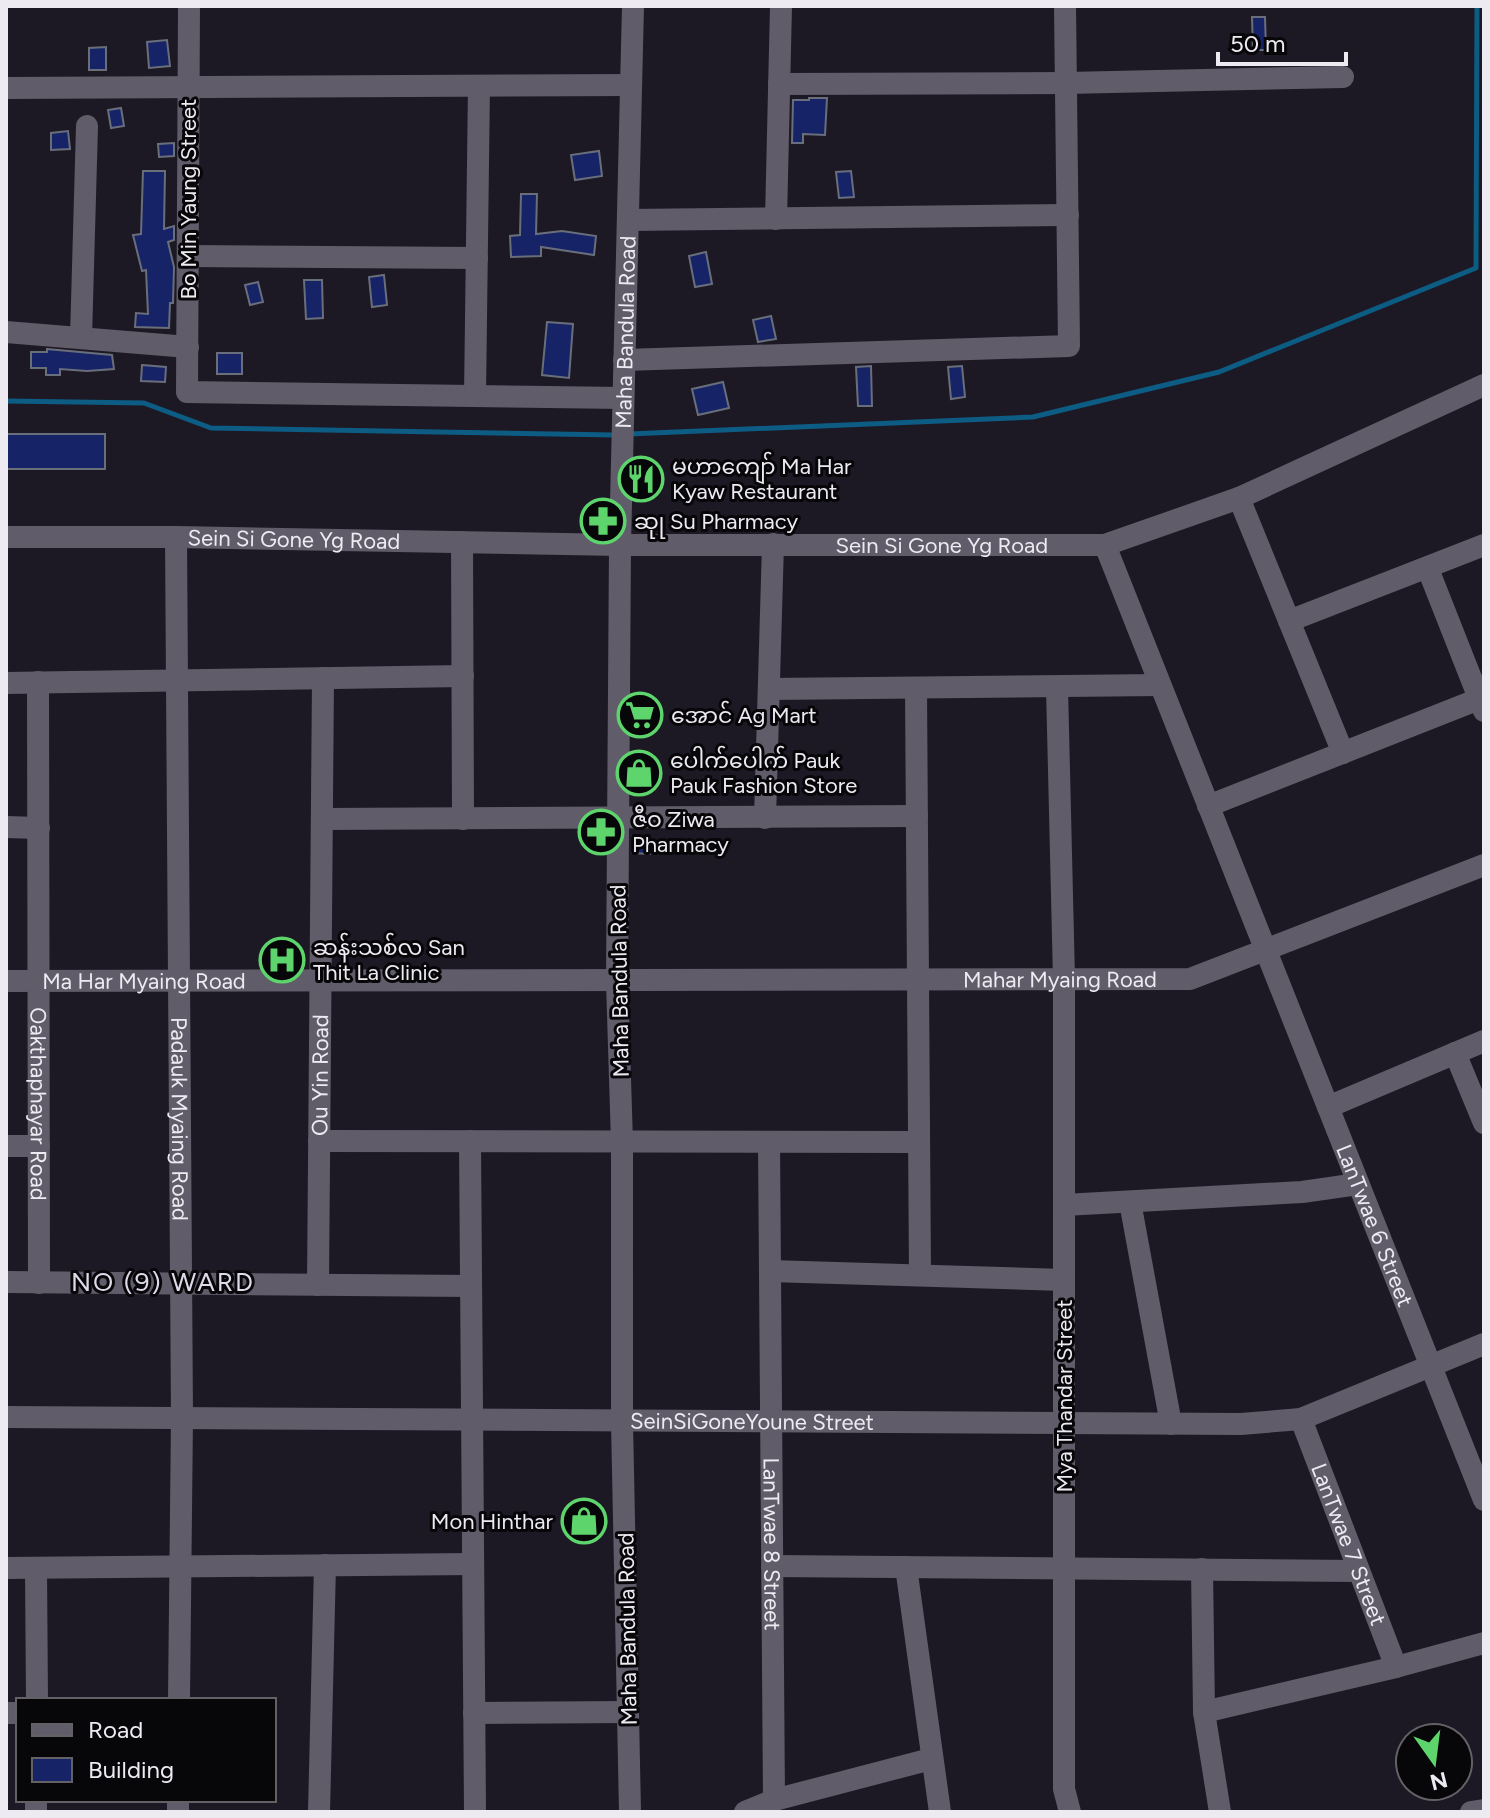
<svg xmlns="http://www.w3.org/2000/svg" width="1490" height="1818" font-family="Figtree,'Noto Sans Myanmar',sans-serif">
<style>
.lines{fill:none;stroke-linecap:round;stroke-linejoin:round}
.stream{stroke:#0c5c84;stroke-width:5}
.building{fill:#162367;stroke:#696e7b;stroke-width:2}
.minor{stroke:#605c69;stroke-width:22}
.labels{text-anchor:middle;stroke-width:6;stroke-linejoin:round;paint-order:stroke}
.street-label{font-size:22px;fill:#edeaf2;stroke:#070609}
.poi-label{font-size:22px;fill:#edeaf2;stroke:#070609;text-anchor:start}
.quarter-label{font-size:26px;letter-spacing:2px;fill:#dfdae9;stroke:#070609}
</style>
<rect width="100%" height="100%" fill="#1d1924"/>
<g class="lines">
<g class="stream">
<polyline points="6,401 144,403 211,428 615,435"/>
<polyline points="629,434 1033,417 1219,372 1476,268 1477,6"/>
</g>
</g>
<g class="building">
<polygon points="1252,17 1265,17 1266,50 1253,50"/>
<polygon points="167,40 170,66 149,68 147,42"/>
<polygon points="106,47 106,70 89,70 89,48"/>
<polygon points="809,98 827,98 825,135 803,134 803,143 792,143 793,100 809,100"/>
<polygon points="121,108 124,126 111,128 108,110"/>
<polygon points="68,131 70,149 51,150 51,133"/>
<polygon points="174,143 174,156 159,157 158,144"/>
<polygon points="599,151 602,176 575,180 571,155"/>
<polygon points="143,171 165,171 164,229 174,226 174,240 168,242 174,267 173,303 170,303 169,328 135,327 136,313 148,314 146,270 142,271 133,235 141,234"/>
<polygon points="851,171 854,197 839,198 836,172"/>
<polygon points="521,194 537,194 536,234 562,231 596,236 594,255 541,247 541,256 511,257 510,236 520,235"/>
<polygon points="706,252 712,284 695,287 689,256"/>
<polygon points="384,275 387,305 372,307 369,277"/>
<polygon points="304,280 322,280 323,318 306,319"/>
<polygon points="258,282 263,302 250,305 245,285"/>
<polygon points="771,316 776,339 758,342 753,320"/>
<polygon points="547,322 573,324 569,378 542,375"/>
<polygon points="47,349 112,355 114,369 87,371 60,369 60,375 46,375 46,368 31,368 31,352 47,352"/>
<rect x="217" y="353" width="25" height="21"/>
<polygon points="142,365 166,367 165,382 141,381"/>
<polygon points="871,366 872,406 858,406 856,367"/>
<polygon points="962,366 965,397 951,399 948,367"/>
<polygon points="723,382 729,408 698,415 692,389"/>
<rect x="6" y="434" width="99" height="35"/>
<polygon points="632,836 650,837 650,854 632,853"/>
</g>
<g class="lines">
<g class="minor">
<polyline points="189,6 187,392 623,398"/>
<polyline points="779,84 1066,83 1343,77"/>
<polyline points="6,88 631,85"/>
<polyline points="776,219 781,6"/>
<polyline points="628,220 1068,215"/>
<polyline points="188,256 477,258"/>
<polyline points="6,332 188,347"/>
<polyline points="81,338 87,126"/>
<polyline points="624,360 1069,346 1065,6"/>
<polyline points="475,396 479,86"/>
<polyline points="1239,498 1343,753"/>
<path id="s1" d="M6 537H176L620 545H1105L1239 498 1484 385"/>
<path id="s2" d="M176 537 182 1417 179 1700"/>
<polyline points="462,542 463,819"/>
<path id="s3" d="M1105 545 1484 1500"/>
<polyline points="1428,569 1484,711"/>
<polyline points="1289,621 1484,545"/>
<path id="s4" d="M38 682 39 1283"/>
<polyline points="6,683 463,676"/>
<polyline points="1057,687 1064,979 1064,1789 1070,1812"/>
<polyline points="916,688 920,1275"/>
<polyline points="769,689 1160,685"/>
<polyline points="1208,806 1479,699"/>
<polyline points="765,818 773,544"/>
<polyline points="322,819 917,816"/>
<polyline points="6,827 39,828"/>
<path id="s5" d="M6 981 1190 979 1484 865"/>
<polyline points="1455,1053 1484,1123"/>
<polyline points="1328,1107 1484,1041"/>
<polyline points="319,1141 919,1142"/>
<polyline points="470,1141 475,1812"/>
<path id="s6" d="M769 1142 774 1800"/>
<polyline points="6,1146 39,1146"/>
<polyline points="1130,1202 1171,1424"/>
<polyline points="1064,1205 1302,1192 1358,1184"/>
<polyline points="770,1271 1064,1280"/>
<polyline points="6,1282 471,1286"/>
<path id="s7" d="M318 1285 323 678"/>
<path id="s8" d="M6 1417 1241 1424 1301 1419 1484 1344"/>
<path id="s9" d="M1301 1419 1396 1667"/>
<polyline points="772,1566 1357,1571"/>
<polyline points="906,1567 940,1812"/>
<polyline points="6,1568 473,1564"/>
<polyline points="36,1568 37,1700"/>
<polyline points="1202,1569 1204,1712 1220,1812"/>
<polyline points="1204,1712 1396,1667 1484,1643"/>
<polyline points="6,1713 18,1713"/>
<polyline points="474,1713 628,1712"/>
<polyline points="36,1812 36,1800"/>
<polyline points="178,1812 178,1800"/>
<polyline points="319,1812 325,1565"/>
<path id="s10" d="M630 1812 622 1422V1142L617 982 620 545 633 6"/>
<polyline points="745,1812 774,1800 931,1759"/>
<polyline points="1471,1812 1484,1810"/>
</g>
</g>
<defs>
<g id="restaurant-ring" transform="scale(2.3)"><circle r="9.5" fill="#070609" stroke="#5dd56c" stroke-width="1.5"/><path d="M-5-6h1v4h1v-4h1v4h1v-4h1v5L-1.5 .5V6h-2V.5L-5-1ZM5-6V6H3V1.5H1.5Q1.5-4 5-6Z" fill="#5dd56c"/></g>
<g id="pharmacy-ring" transform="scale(2.3)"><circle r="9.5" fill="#070609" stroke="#5dd56c" stroke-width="1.5"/><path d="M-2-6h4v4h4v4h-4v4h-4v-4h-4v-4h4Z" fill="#5dd56c"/></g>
<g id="supermarket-ring" transform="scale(2.3)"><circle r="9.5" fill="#070609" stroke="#5dd56c" stroke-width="1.5"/><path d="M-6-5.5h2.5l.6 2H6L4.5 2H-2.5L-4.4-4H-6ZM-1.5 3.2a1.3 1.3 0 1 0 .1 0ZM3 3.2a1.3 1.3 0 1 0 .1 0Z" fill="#5dd56c"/></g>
<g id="shop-ring" transform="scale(2.3)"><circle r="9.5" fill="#070609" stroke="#5dd56c" stroke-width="1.5"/><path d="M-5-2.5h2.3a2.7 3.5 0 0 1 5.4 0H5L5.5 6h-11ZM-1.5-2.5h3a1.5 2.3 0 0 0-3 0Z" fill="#5dd56c"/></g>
<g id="hospital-ring" transform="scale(2.3)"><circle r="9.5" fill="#070609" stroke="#5dd56c" stroke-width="1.5"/><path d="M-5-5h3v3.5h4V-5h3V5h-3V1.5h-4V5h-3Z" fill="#5dd56c"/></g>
</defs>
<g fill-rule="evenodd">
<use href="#restaurant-ring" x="641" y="479"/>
<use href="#pharmacy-ring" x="603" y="521"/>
<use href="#supermarket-ring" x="640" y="715"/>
<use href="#shop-ring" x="639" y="773"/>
<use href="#pharmacy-ring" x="601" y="832"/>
<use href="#hospital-ring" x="282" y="960"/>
<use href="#shop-ring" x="584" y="1521"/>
</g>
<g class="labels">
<g class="street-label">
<text transform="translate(188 199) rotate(-90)" y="8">Bo Min Yaung Street</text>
<text dy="8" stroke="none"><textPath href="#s10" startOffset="1480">Maha Bandula Road</textPath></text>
<text dy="8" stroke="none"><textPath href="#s1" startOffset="288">Sein Si Gone Yg Road</textPath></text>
<text dy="8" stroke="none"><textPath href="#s1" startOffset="936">Sein Si Gone Yg Road</textPath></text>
<text dy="8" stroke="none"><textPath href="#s5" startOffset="1054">Mahar Myaing Road</textPath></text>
<text dy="8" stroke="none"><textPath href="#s5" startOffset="138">Ma Har Myaing Road</textPath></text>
<text transform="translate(619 981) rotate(-91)" y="8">Maha Bandula Road</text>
<text dy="8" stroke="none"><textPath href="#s7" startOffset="210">Ou Yin Road</textPath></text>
<text dy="8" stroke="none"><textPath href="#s4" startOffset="422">Oakthaphayar Road</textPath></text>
<text dy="8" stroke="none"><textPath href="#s2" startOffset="582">Padauk Myaing Road</textPath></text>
<text dy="8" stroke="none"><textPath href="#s3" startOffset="732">LanTwae 6 Street</textPath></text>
<text transform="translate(1064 1396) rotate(-90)" y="8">Mya Thandar Street</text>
<text dy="8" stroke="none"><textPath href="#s8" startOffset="746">SeinSiGoneYoune Street</textPath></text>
<text dy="8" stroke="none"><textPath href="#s6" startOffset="402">LanTwae 8 Street</textPath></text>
<text dy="8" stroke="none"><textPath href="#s9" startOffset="134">LanTwae 7 Street</textPath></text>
<text transform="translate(627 1629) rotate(-91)" y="8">Maha Bandula Road</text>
</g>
<g class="poi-label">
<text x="672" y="474">မဟာကျော် Ma Har<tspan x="672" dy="25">Kyaw Restaurant</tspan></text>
<text x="634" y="529">ဆုု Su Pharmacy</text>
<text x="671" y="723">အောင် Ag Mart</text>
<text x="670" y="768">ပေါက်ပေါက် Pauk<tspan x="670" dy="25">Pauk Fashion Store</tspan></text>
<text x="632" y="827">ဇီဝ Ziwa<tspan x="632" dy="25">Pharmacy</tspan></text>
<text x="313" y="955">ဆန်းသစ်လ San<tspan x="313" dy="25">Thit La Clinic</tspan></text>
<text x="553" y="1529" text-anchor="end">Mon Hinthar</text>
</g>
<g class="quarter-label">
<text x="163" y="1291">NO (9) WARD</text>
</g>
</g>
<rect width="1490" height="1818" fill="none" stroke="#edeaf2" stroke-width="16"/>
<rect x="16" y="1698" width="260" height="104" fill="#070609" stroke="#636166" stroke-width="2"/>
<rect x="32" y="1724" width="40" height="12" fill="#605c69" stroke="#636166" stroke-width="2"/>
<text x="88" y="1738" font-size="24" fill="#edeaf2">Road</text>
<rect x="32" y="1758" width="40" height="24" fill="#162367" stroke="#636166" stroke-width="2"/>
<text x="88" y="1778" font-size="24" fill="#edeaf2">Building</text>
<g transform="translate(1434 1762) rotate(166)"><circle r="38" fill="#070609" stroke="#636166" stroke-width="2"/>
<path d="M0-6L14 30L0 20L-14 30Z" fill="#5dd56c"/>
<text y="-12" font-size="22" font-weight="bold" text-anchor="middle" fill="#edeaf2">N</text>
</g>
<path d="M1218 52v12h128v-12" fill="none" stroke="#edeaf2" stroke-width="4"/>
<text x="1230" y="52" font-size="24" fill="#edeaf2" stroke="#070609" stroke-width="6" paint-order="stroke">50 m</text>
</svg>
